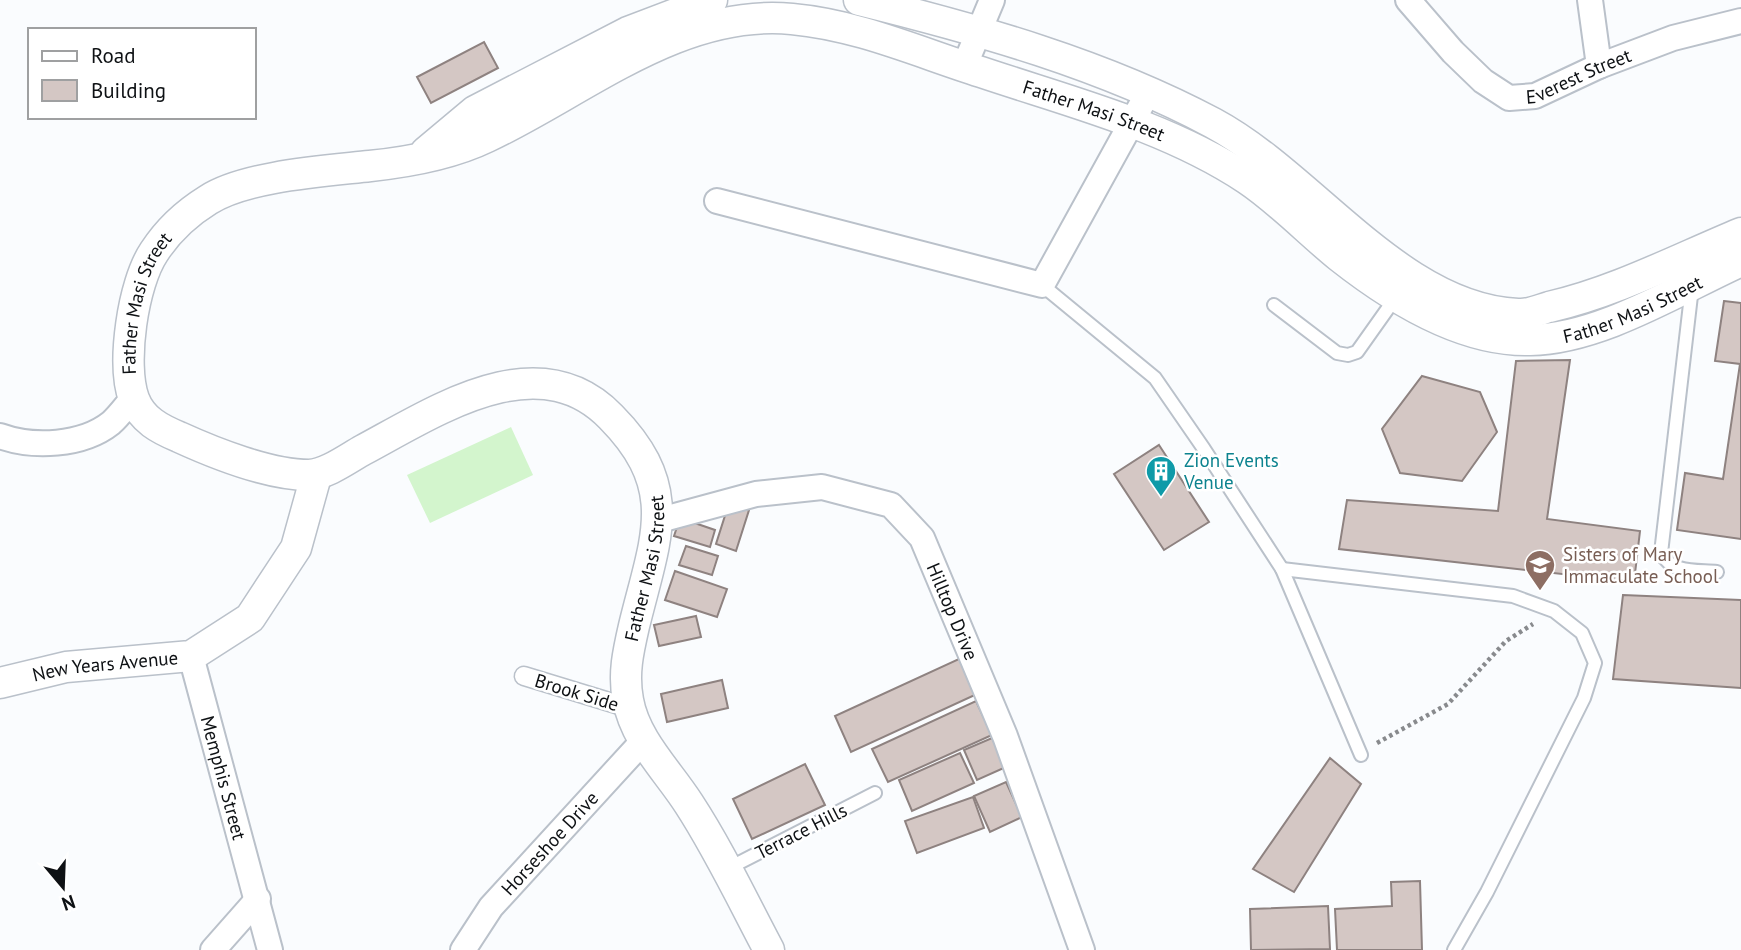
<svg xmlns="http://www.w3.org/2000/svg" width="1741" height="950" font-family="'PT Sans',sans-serif">
<style>
.green{fill:#d3f5cd}
.building{fill:#d4c7c4;stroke:#8e8280;stroke-width:2}
.lines{fill:none;stroke-linecap:round;stroke-linejoin:round}
.service-casing{stroke:#bac1ca;stroke-width:16}
.pedestrian-casing{stroke:#bac1ca;stroke-width:21}
.minor-casing{stroke:#bac1ca;stroke-width:28}
.tertiary-casing{stroke:#bac1ca;stroke-width:33}
.path{stroke:#888a8d;stroke-width:4.5;stroke-dasharray:3.5 3.5;stroke-linecap:butt}
.service{stroke:#fff;stroke-width:12}
.pedestrian{stroke:#fff;stroke-width:18}
.minor{stroke:#fff;stroke-width:24}
.tertiary{stroke:#fff;stroke-width:30}
.labels{text-anchor:middle;stroke-width:5;stroke-linejoin:round;paint-order:stroke}
.street-label{font-size:19px;fill:#0e1114;stroke:#fff}
.culture-label{font-size:19px;fill:#0d838f;stroke:#fff;text-anchor:start}
.education-label{font-size:19px;fill:#785e54;stroke:#fff;text-anchor:start}
</style>
<rect width="100%" height="100%" fill="#fafcfe"/>
<polygon class="green" points="511,427 533,475 430,523 407,475"/>
<g class="building">
<polygon points="484,42 498,68 431,103 417,77"/>
<polygon points="1724,301 1741,303 1741,539 1677,530 1685,473 1723,479 1740,364 1715,361"/>
<polygon points="1570,360 1547,519 1640,531 1634,582 1339,549 1347,500 1498,511 1516,361"/>
<polygon points="1422,376 1480,392 1497,432 1462,481 1400,473 1382,429"/>
<polygon points="1159,445 1209,522 1164,550 1114,474"/>
<polygon points="729,503 749,510 736,551 716,544"/>
<polygon points="680,518 715,530 710,547 674,536"/>
<polygon points="686,546 718,556 712,575 679,565"/>
<polygon points="675,571 727,589 717,617 665,600"/>
<polygon points="1623,595 1741,600 1741,688 1613,679"/>
<polygon points="696,616 701,637 659,646 654,625"/>
<polygon points="961,658 977,694 851,752 835,716"/>
<polygon points="722,680 728,708 667,722 661,694"/>
<polygon points="976,701 992,735 888,782 872,749"/>
<polygon points="992,738 1006,767 977,780 964,750"/>
<polygon points="960,753 974,783 912,811 899,780"/>
<polygon points="1330,758 1361,784 1294,892 1253,869"/>
<polygon points="805,764 825,805 752,839 733,799"/>
<polygon points="1006,782 1022,817 990,832 974,796"/>
<polygon points="973,797 984,828 917,853 905,821"/>
<polygon points="1420,881 1422,950 1337,950 1335,909 1392,906 1391,882"/>
<polygon points="1328,906 1330,949 1251,950 1250,909"/>
</g>
<g class="lines">
<g class="service-casing">
<g id="service">
<polyline points="1042,285 1155,378 1204,449 1282,569 1361,755"/>
<path d="M1692 287 1661 553C1672 574 1697 570 1717 572"/>
<polyline points="1274,305 1337,353 1348,355 1357,352 1396,297"/>
<polyline points="1282,569 1513,596 1554,611 1582,633 1595,663 1584,698 1487,892 1454,950"/>
<polyline points="727,869 875,793"/>
</g>
</g>
<g class="pedestrian-casing">
<polyline id="pedestrian" points="524,676 629,708"/>
</g>
<g class="minor-casing">
<g id="minor">
<path id="s1" d="M1408 0 1453 52 1483 81 1509 98 1535 96 1599 66 1673 38 1741 21"/>
<polyline points="1590,0 1599,66"/>
<polyline points="964,67 992,0"/>
<polyline points="717,201 1042,285 1149,91"/>
<path d="M0 436C33 448 82 446 111 423 119 416 126 406 133 398"/>
<path id="s2" d="M660 520 756 494 822 487 891 505 922 538 1005 736 1082 950"/>
<path id="s3" d="M191 656 270 950"/>
<polyline points="213,950 258,899"/>
<path id="s4" d="M463 950 491 907 644 740"/>
</g>
</g>
<g class="tertiary-casing">
<g id="tertiary">
<path d="M859 0C980 30 1102 64 1213 123 1312 176 1400 309 1518 314 1528 315 1539 310 1549 307 1615 292 1678 259 1741 233"/>
<polyline points="426,152 475,111 628,32 712,0"/>
<path id="s5" d="M0 683 66 667 191 656 250 618 296 548 316 476"/>
<path id="s6" d="M769 950C743 901 719 850 689 804 668 771 635 740 628 700 623 674 628 652 634 626 655 539 682 489 611 417 538 342 436 411 363 450 347 459 327 474 309 475 270 475 214 453 179 437 160 429 142 420 134 399 121 364 133 283 154 252 167 232 187 213 208 200 245 176 325 171 370 166 409 162 450 155 487 137 583 92 679 8 792 19 858 25 918 52 981 72 1070 102 1167 126 1247 179 1280 201 1309 232 1340 257 1392 298 1462 342 1530 340 1600 339 1677 290 1741 261"/>
</g>
</g>
<polyline class="path" points="1377,743 1448,704 1506,641 1533,624"/>
<use href="#service" class="service"/>
<use href="#pedestrian" class="pedestrian"/>
<use href="#minor" class="minor"/>
<use href="#tertiary" class="tertiary"/>
</g>
<defs>
<g id="building-pin" transform="scale(1.575)"><path d="M0 17L-7.5 6A9.5 9.5 0 1 1 7.5 6Z" fill="#0f9aa8" stroke="#fff"/><path d="M-4-6H4V6H1V3H-1V6H-4ZM-2.5-4.3h1.7v1.8h-1.7ZM.8-4.3h1.7v1.8H.8ZM-2.5-1h1.7V.8h-1.7ZM.8-1h1.7V.8H.8Z" fill="#fff"/></g>
<g id="school-pin" transform="scale(1.575)"><path d="M0 17L-7.5 6A9.5 9.5 0 1 1 7.5 6Z" fill="#8d6e63" stroke="#fff"/><path d="M0-5L7-2L0 1L-7-2ZM-4 1L0 2.5L4 1V4Q0 6-4 4Z" fill="#fff"/></g>
</defs>
<g fill-rule="evenodd">
<use href="#building-pin" x="1161" y="471"/>
<use href="#school-pin" x="1540" y="565"/>
</g>
<g class="labels">
<g class="street-label">
<text dy="7" stroke="none"><textPath href="#s1" startOffset="215">Everest Street</textPath></text>
<text dy="7" stroke="none"><textPath href="#s6" startOffset="2280">Father Masi Street</textPath></text>
<text dy="7" stroke="none"><textPath href="#s6" startOffset="1216">Father Masi Street</textPath></text>
<text dy="7" stroke="none"><textPath href="#s6" startOffset="2889">Father Masi Street</textPath></text>
<text dy="7" stroke="none"><textPath href="#s6" startOffset="422">Father Masi Street</textPath></text>
<text dy="7" stroke="none"><textPath href="#s2" startOffset="362">Hilltop Drive</textPath></text>
<text dy="7" stroke="none"><textPath href="#s5" startOffset="107">New Years Avenue</textPath></text>
<text transform="translate(577 692) rotate(17)" y="7">Brook Side</text>
<text dy="7" stroke="none"><textPath href="#s3" startOffset="126">Memphis Street</textPath></text>
<text transform="translate(801 831) rotate(-27)" y="7">Terrace Hills</text>
<text dy="7" stroke="none"><textPath href="#s4" startOffset="138">Horseshoe Drive</textPath></text>
</g>
<g class="culture-label">
<text x="1184" y="467">Zion Events<tspan x="1184" dy="22">Venue</tspan></text>
</g>
<g class="education-label">
<text x="1563" y="561">Sisters of Mary<tspan x="1563" dy="22">Immaculate School</tspan></text>
</g>
</g>
<rect x="28" y="28" width="228" height="91" fill="#ffffff" stroke="#9fa0a1" stroke-width="2"/>
<rect x="42" y="51" width="35" height="10" fill="#ffffff" stroke="#9fa0a1" stroke-width="2"/>
<text x="91" y="63" font-size="21" fill="#0e1114">Road</text>
<rect x="42" y="80" width="35" height="21" fill="#d4c7c4" stroke="#9fa0a1" stroke-width="2"/>
<text x="91" y="98" font-size="21" fill="#0e1114">Building</text>
<g transform="translate(63 887) rotate(161)" stroke="#ffffff" stroke-width="5" paint-order="stroke">
<path d="M0-5L12 26L0 18L-12 26Z" fill="#0e1114"/>
<text y="-10" font-size="19" font-weight="bold" text-anchor="middle" fill="#0e1114">N</text>
</g>
</svg>
